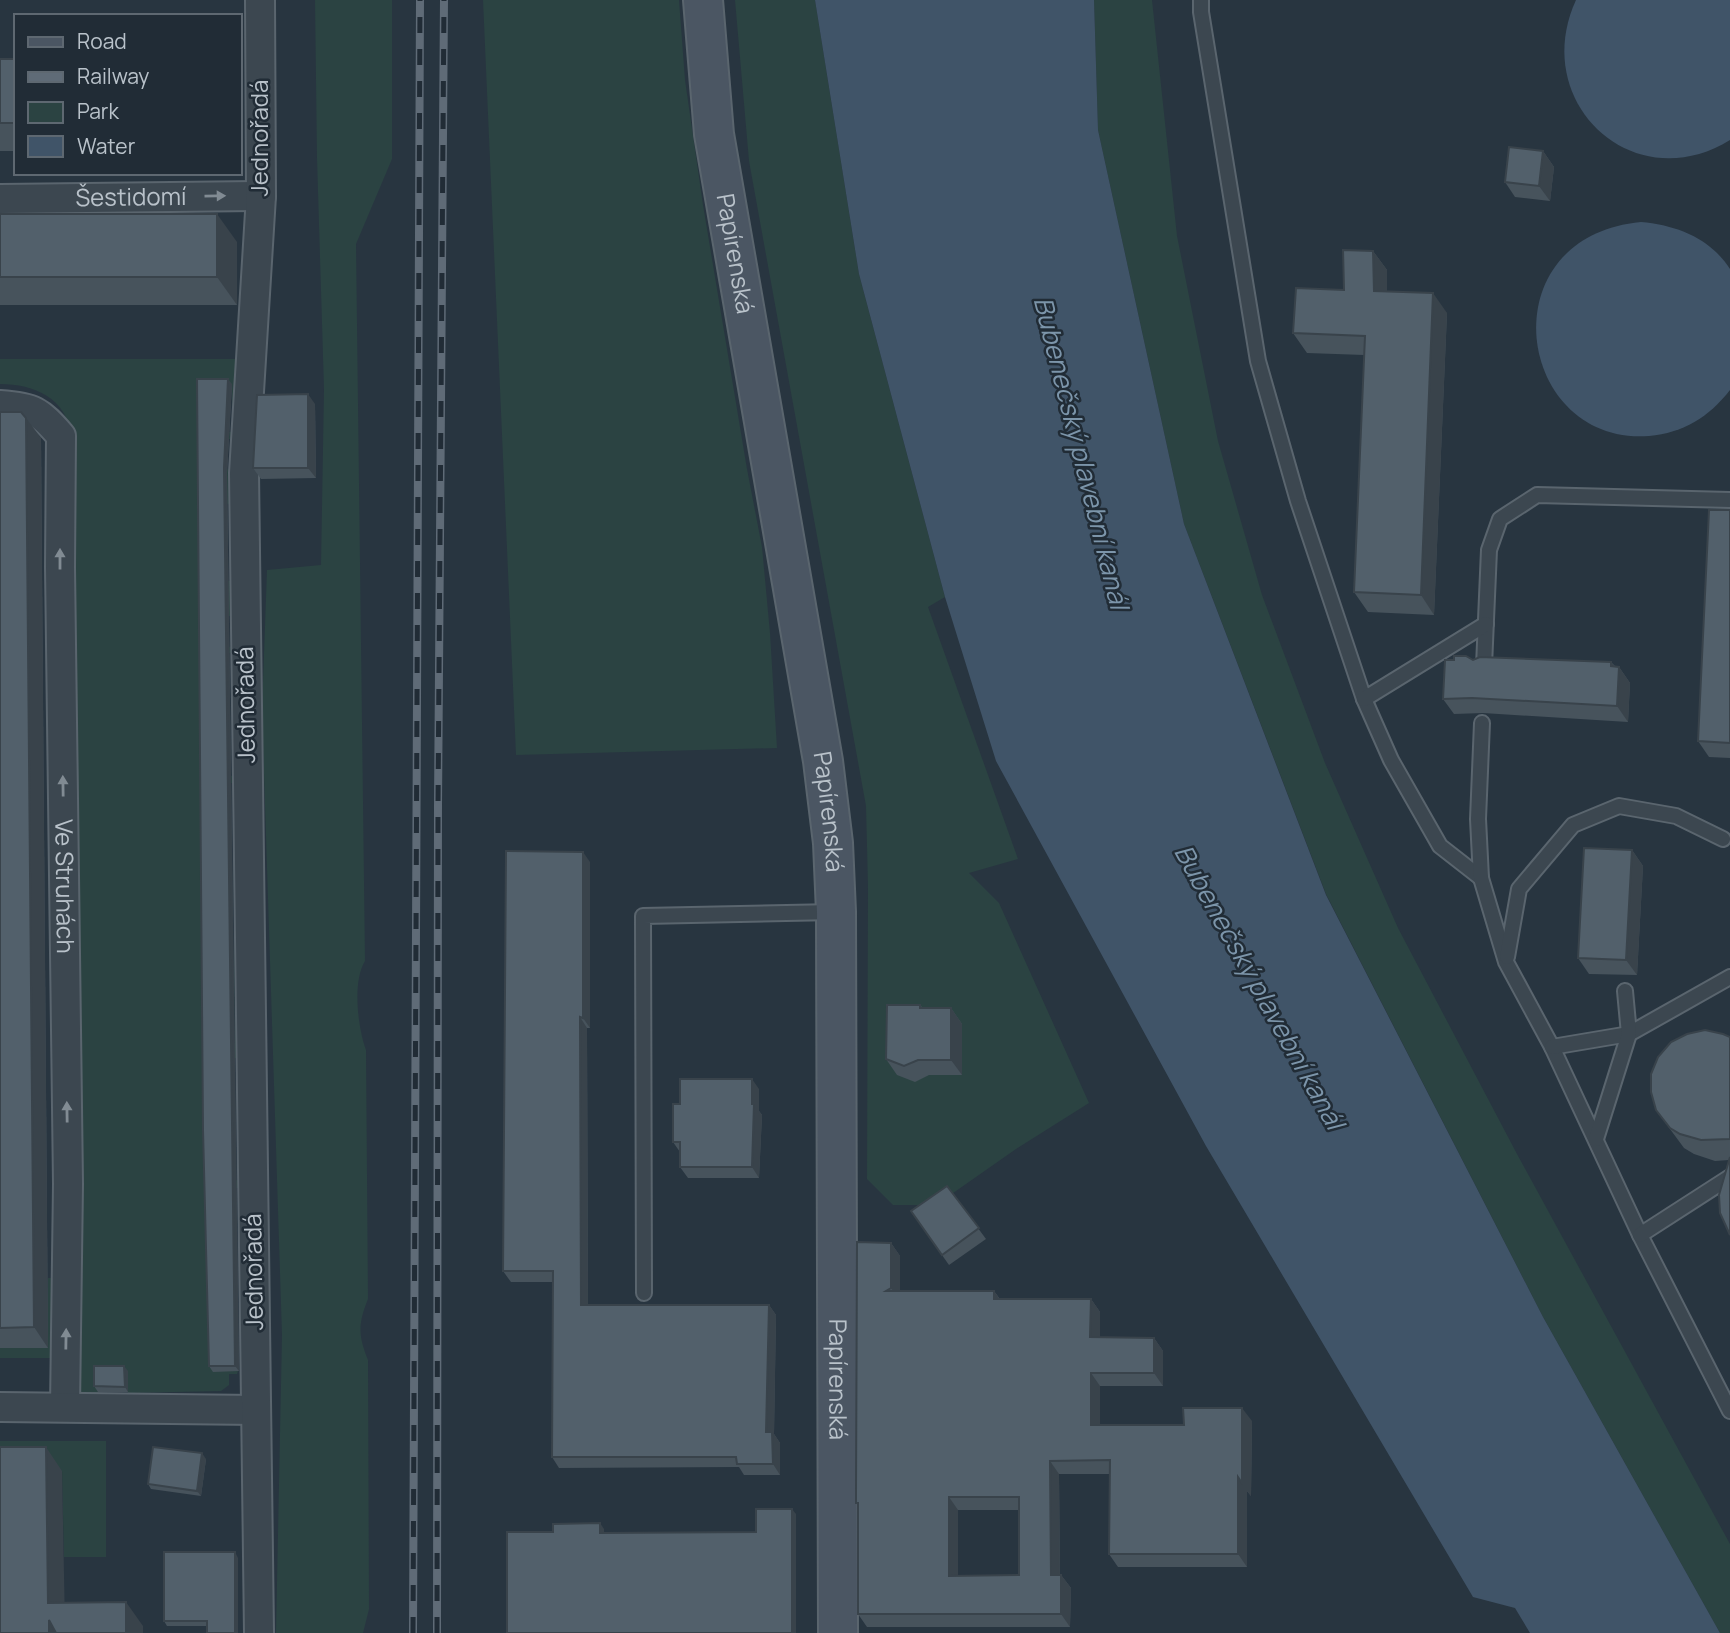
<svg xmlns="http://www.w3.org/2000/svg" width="1730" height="1633" font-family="Manrope,sans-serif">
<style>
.green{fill:#2b4342;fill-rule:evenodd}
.water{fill:#405468}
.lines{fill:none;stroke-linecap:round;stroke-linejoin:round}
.lane-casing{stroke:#5a656e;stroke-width:18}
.street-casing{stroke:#5a656e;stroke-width:32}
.secondary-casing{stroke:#5a656e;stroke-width:42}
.lane{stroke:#3c4750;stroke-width:14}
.street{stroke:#3c4750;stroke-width:28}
.secondary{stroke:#4b5663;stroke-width:38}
.rail-casing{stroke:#5f6b77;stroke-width:8}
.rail{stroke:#212c36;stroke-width:5;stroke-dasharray:16;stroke-linecap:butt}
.wall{fill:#47535c;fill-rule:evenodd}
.shaded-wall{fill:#39434b}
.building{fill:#52606b;stroke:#39434b;stroke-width:2;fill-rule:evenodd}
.oneway{fill:#818b93}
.labels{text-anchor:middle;stroke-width:5;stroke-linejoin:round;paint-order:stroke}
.street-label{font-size:24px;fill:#b9c2ca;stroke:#212c36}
.water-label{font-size:26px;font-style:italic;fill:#7c95aa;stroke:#212c36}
</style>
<rect width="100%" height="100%" fill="#283540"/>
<g class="green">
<path d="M315 0H392V159L356 244 365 961C352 982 358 1028 366 1050L368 1299C358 1324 358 1335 368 1360L369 1609 363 1633H276L282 1335 262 711 267 570 321 565 324 389 317 158Z"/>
<polygon points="483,0 679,0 685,80 703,205 747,469 762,547 770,633 777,748 516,755"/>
<polygon points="735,0 815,0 859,274 945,597 928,607 1018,859 969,873 999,903 1089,1103 1016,1149 936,1205 893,1205 867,1179 868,887 866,806 749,161"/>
<polygon points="1094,0 1152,0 1177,236 1218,441 1262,595 1325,763 1398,928 1517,1154 1730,1544 1730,1633 1720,1633 1543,1317 1326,894 1184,524 1098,130"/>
<path d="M0 359H238L237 1058 206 1059 209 1181 240 1180V1188H209L213 1371H238L237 1374H229V1385L221 1391 128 1393V1371L98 1372V1393H81L71 436C67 398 34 384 0 384ZM232 384V432H201ZM202 439H232V469L202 470ZM201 504H232V581H202ZM202 616H232L233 647H203ZM203 653H232V776H203ZM204 783H233L235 1043H207Z"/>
<polygon points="48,1278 56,1278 58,1358 0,1358 0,1348 48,1348"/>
<polygon points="0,1441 106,1441 106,1557 64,1557 62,1471 0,1557"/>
</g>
<g class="water">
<polygon points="815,0 1094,0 1098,130 1184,524 1326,895 1543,1317 1720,1633 1530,1633 1515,1608 1473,1597 1206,1146 996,761 945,597 859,274"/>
<path d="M1576 0H1730V140C1633 200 1529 102 1576 0Z"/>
<path d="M1641 222C1676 225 1710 238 1730 269V390C1709 417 1683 433 1649 436 1516 446 1485 237 1641 222Z"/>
</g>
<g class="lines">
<g class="lane-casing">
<g id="lane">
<polyline points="1201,0 1201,12 1258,361 1298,501 1364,699 1391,760 1440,846 1481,878"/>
<polyline points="1484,666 1489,550 1500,519 1537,495 1730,500"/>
<polyline points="1364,699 1486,624"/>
<polyline points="1482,723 1478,819 1481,878 1506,962 1552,1047 1640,1235 1730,1411"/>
<polyline points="1507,957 1519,889 1573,825 1619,806 1676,816 1723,839"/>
<polyline points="1552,1047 1629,1034 1730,977"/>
<polyline points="1596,1139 1629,1034 1625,991"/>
<polyline points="1640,1235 1730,1177"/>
<polyline points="644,1293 643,916 835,912"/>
</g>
</g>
<g class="street-casing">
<g id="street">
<path id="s1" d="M0 199 261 196"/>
<path id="s2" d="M0 405C33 407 40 411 61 436L60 567 68 1184 65 1407"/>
<polyline points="0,1407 256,1410"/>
<polyline points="259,1633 244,473 261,196 260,0"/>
</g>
</g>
<g class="secondary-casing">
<g id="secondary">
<path id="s3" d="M703 0 714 134 823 761 833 843 836 912 838 1633"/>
</g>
</g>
<use href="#lane" class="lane"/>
<use href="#street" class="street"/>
<use href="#secondary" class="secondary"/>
<g class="rail-casing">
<g id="rail">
<polyline points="413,1633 420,0"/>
<polyline points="437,1633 438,806 444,0"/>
</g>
</g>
<use href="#rail" class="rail"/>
</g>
<g class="wall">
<rect x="0" y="59" width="16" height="92"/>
<polygon points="1543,151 1554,167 1550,201 1515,197 1505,182"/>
<polygon points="0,214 237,242 237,305 0,305"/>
<polygon points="1373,251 1387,270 1387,291 1447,313 1434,615 1368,612 1354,592 1364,355 1307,353 1293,333 1344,290"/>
<polygon points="197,379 232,384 227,473 239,1371 213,1372 209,1366"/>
<polygon points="315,404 316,478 261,479 253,468"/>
<polygon points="0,412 41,438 48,1348 0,1348"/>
<polygon points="1730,510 1730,758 1709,757 1698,741"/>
<polygon points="1454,660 1611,662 1615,666 1619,667 1630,683 1628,722 1483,713 1454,714 1443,699"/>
<polygon points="1632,850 1643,866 1637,975 1589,974 1578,958"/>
<polygon points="590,862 590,1028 587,1028 588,1305 769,1305 776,1315 774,1434 780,1443 780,1475 744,1475 739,1467 559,1468 552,1457 553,1282 511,1282 503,1271"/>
<polygon points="920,1005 923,1008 951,1008 962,1024 962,1075 929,1075 915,1082 897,1075 886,1059"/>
<polygon points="1730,1037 1730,1236 1729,1160 1715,1161 1694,1154 1684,1148 1656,1110"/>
<polygon points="759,1089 759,1111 762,1115 759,1178 688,1178 680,1167 680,1152 673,1142 680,1104"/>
<polygon points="947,1186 986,1239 949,1265 911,1211"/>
<path d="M891 1243 900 1256V1291H994L1000 1299H1091L1100 1312V1338H1154L1163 1351V1386H1100V1425H1184L1252 1421 1251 1496 1247 1491V1567H1118L1109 1554 1110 1474H1059L1060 1575H1061L1071 1588 1070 1627H867L858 1614V1506L856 1503ZM958 1510H1019V1575L958 1576Z"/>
<polygon points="128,1371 128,1392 98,1392 94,1386"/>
<polygon points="206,1459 201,1496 151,1489 148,1484"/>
<polygon points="238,1558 207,1626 167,1626 164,1621"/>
</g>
<g class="shaded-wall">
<polygon points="1543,151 1554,167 1550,201 1539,186"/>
<polygon points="217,214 237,242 237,305 217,277"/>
<polygon points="1373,251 1387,270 1387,310 1374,291"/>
<polygon points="1433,293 1447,313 1434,615 1421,595"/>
<polygon points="228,379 232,384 227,473 239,1371 235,1366 224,468"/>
<polygon points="308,394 315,404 316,478 308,468"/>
<polygon points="26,418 41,438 48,1348 34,1327"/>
<polygon points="1611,662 1619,673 1619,667 1630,683 1628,722 1617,706"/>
<polygon points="1632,850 1643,866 1637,975 1626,960"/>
<polygon points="583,852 590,862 590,1028 583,1018"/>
<polygon points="951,1008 962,1024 962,1075 951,1060"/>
<polygon points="580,1017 587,1028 588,1316 581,1305"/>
<polygon points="752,1079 759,1089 759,1111 762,1115 759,1178 752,1167"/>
<polygon points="891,1243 900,1256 900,1301 891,1288"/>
<polygon points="994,1291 1003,1304 994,1299"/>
<polygon points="1091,1299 1100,1312 1100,1351 1090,1337"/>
<polygon points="769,1305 776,1315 774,1434 780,1443 780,1475 773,1464 766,1432"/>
<polygon points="1154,1338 1163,1351 1163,1386 1154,1373"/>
<polygon points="124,1366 128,1371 128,1392 125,1387"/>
<polygon points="1091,1373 1100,1386 1100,1438 1091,1425"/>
<polygon points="1242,1408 1252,1421 1251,1496 1247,1491 1247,1567 1238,1554 1238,1477"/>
<polygon points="46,1447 62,1471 65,1627 48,1603"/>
<polygon points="202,1453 206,1459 201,1496 197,1491"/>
<polygon points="1050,1461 1059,1474 1060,1588 1051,1575"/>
<polygon points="949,1497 958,1510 958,1589 949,1576"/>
<polygon points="792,1509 796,1514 796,1633 792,1633"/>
<polygon points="600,1523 604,1529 604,1538 600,1533"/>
<polygon points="235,1552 238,1558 238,1633 235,1633"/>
<polygon points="1061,1575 1071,1588 1070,1627 1061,1614"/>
<polygon points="126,1602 143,1626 143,1633 126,1633"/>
<polygon points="49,1620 58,1633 49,1633"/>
</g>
<g class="building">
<rect x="0" y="59" width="16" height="64"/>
<polygon points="1509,147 1543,151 1539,186 1505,182"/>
<rect x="0" y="214" width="217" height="63"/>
<polygon points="1343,250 1373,251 1374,291 1433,293 1421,595 1354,592 1365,336 1293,333 1296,288 1344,290"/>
<polygon points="197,379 228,379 224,468 235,1366 209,1366 203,1130"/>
<polygon points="308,394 308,468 253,468 257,395"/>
<polygon points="0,412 21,412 26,418 34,1327 0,1328"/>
<polygon points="1709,510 1730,510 1730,743 1698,741"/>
<polygon points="1454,656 1466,656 1473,660 1480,657 1611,662 1611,666 1619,667 1617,706 1472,698 1443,699 1445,660 1454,660"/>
<polygon points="1584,848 1632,850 1626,960 1578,958"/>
<polygon points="506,851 583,852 583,1018 580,1017 581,1305 769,1305 766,1432 772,1432 773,1464 737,1464 736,1457 552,1457 553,1271 503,1271"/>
<polygon points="887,1005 920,1005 920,1008 951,1008 951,1060 918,1060 904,1066 886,1059"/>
<polygon points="1705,1030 1723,1034 1730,1037 1730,1139 1701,1140 1680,1134 1670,1128 1656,1110 1651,1092 1651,1074 1658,1057 1671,1042 1687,1034"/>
<polygon points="680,1079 752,1079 752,1104 754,1104 752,1167 680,1167 680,1142 673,1142 673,1104 680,1104"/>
<polygon points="1730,1157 1730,1235 1720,1213 1719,1195"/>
<polygon points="947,1186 979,1228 942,1255 911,1211"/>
<path d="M857 1242 891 1243V1288L886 1291H994V1299H1091L1090 1337 1154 1338V1373H1091V1425H1184L1183 1408H1242V1483L1238 1477V1554H1109L1110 1460 1050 1461 1051 1575H1061V1614H858V1503H856V1491ZM949 1497H1019V1575L949 1576Z"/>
<polygon points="94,1366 124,1366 125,1387 94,1386"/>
<polygon points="0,1447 46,1447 48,1603 126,1602 126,1633 56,1633 49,1620 49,1633 0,1633"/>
<polygon points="153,1447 202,1453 197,1491 148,1484"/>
<polygon points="756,1509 792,1509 792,1633 507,1633 507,1532 553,1532 553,1524 600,1523 600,1533 756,1532"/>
<polygon points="164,1552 235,1552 235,1633 207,1633 207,1621 164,1621"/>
</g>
<defs><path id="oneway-solid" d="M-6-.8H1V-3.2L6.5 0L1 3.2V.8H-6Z" transform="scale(1.75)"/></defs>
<g class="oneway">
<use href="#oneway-solid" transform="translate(215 196) rotate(-1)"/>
<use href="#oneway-solid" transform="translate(60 559) rotate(-90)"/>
<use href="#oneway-solid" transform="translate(63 786) rotate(-91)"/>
<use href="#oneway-solid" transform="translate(67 1112) rotate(-91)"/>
<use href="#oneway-solid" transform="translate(66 1339) rotate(-89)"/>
</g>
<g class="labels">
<g class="street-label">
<text transform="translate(260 138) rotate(-90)" y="8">Jednořadá</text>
<text dy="8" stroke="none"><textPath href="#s1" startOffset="131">Šestidomí</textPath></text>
<text dy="8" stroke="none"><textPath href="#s3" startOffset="256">Papírenská</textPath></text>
<text transform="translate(246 705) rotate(-91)" y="8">Jednořadá</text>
<text dy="8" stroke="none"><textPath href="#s3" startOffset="822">Papírenská</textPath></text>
<text dy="8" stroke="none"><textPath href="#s2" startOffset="522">Ve Struhách</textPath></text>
<text transform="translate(254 1272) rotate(-91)" y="8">Jednořadá</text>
<text dy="8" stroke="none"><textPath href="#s3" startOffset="1390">Papírenská</textPath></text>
</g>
<g class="water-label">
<text transform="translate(1081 453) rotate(76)" y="9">Bubenečský plavební kanál</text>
<text transform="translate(1259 987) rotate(61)" y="9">Bubenečský plavební kanál</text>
</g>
</g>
<rect x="14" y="14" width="228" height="161" fill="#212c36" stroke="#5e6871" stroke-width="2"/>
<rect x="28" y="37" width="35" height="10" fill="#4b5663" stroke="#5e6871" stroke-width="2"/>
<text x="77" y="49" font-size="21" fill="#b9c2ca">Road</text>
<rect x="28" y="72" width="35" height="10" fill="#5f6b77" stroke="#5e6871" stroke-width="2"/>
<text x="77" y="84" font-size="21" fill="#b9c2ca">Railway</text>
<rect x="28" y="102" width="35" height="21" fill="#2b4342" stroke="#5e6871" stroke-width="2"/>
<text x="77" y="119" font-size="21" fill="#b9c2ca">Park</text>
<rect x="28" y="136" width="35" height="21" fill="#405468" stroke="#5e6871" stroke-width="2"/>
<text x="77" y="154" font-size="21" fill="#b9c2ca">Water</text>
</svg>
